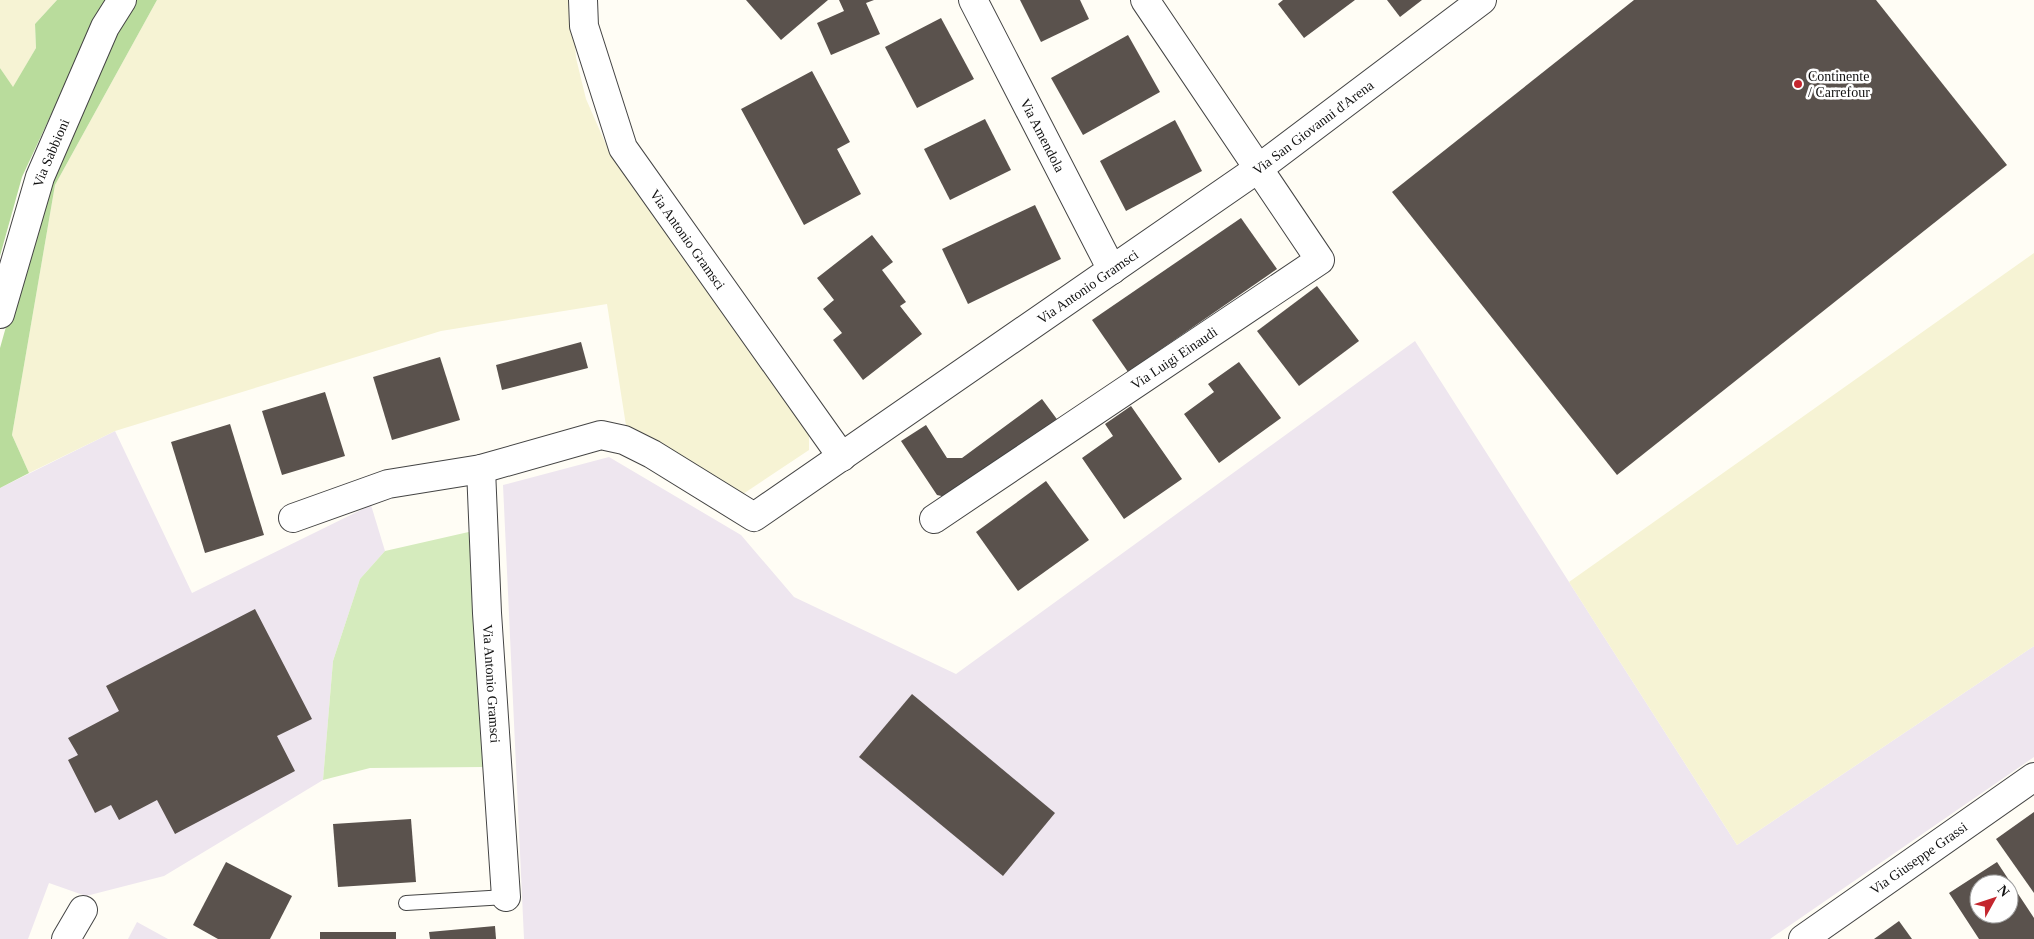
<svg xmlns="http://www.w3.org/2000/svg" width="2034" height="939" font-family="Georgia,serif">
<style>
.industrial{fill:#eee6ef}
.farmland{fill:#f6f3d4}
.green{fill:#d5ebbd}
.forest{fill:#b9dc9c}
.building{fill:#5a524d;fill-rule:evenodd}
.lines{fill:none;stroke-linecap:round;stroke-linejoin:round}
.lane-casing{stroke:#444;stroke-width:16}
.street-casing{stroke:#444;stroke-width:30}
.lane{stroke:#fff;stroke-width:14}
.street{stroke:#fff;stroke-width:28}
.poi-dot{fill:#c4262e;stroke:#fff;stroke-width:2}
.labels{text-anchor:middle;stroke-width:5;stroke-linejoin:round;paint-order:stroke}
.poi-label{font-size:14px;fill:#111;stroke:#fff;text-anchor:start}
.street-label{font-size:14px;fill:#111;stroke:#fff}
</style>
<rect width="100%" height="100%" fill="#fffdf5"/>
<g class="industrial">
<polygon points="1415,341 1737,845 2034,646 2034,757 1770,939 524,939 503,485 609,457 741,535 794,597 956,674"/>
<polygon points="115,431 192,593 371,505 385,551 360,579 333,661 323,780 164,876 86,896 49,883 28,939 0,939 0,488"/>
<polygon points="137,922 168,939 128,939"/>
</g>
<g class="farmland">
<polygon points="0,0 57,0 35,24 36,48 13,88 0,68"/>
<polygon points="157,0 572,0 576,58 586,99 611,156 809,434 809,450 737,498 627,432 607,304 441,331 115,431 29,473 12,435 55,185"/>
<polygon points="2034,253 2034,646 1737,845 1569,582"/>
</g>
<polygon class="green" points="473,531 484,767 370,768 323,780 333,661 360,579 385,551"/>
<g class="forest">
<polygon points="57,0 106,0 95,20 22,177 0,256 0,68 13,87 36,48 35,24"/>
<polygon points="133,0 157,0 55,185 12,435 29,473 0,488 0,348 47,181"/>
</g>
<g class="building">
<polygon points="746,0 828,0 781,40"/>
<polygon points="839,0 874,0 866,3 880,34 831,55 817,23 844,11"/>
<polygon points="1020,0 1080,0 1089,19 1041,42"/>
<polygon points="1283,0 1355,0 1304,38 1278,4"/>
<polygon points="1387,0 1422,0 1400,17"/>
<polygon points="1634,0 1876,0 2007,165 1617,475 1392,192"/>
<polygon points="941,18 974,79 917,108 885,47"/>
<polygon points="1128,35 1160,92 1083,135 1051,78"/>
<polygon points="812,71 850,142 837,149 861,194 804,225 741,109"/>
<polygon points="985,119 1011,170 950,200 924,149"/>
<polygon points="1175,120 1202,171 1126,211 1100,161"/>
<polygon points="1035,205 1061,259 968,304 942,249"/>
<polygon points="1241,218 1277,269 1128,372 1092,320"/>
<polygon points="872,235 893,262 882,270 906,302 900,306 922,334 863,380 833,340 842,333 823,309 834,300 817,278"/>
<polygon points="1317,286 1359,341 1299,386 1257,331"/>
<polygon points="581,342 588,368 502,390 496,365"/>
<polygon points="440,357 460,420 392,440 373,377"/>
<polygon points="1239,362 1281,418 1219,463 1184,414 1214,392 1208,384"/>
<polygon points="325,392 345,456 282,475 262,411"/>
<polygon points="1042,399 1059,422 955,499 937,495 901,441 926,425 947,458 962,458"/>
<polygon points="1131,406 1182,479 1124,519 1082,458 1113,436 1105,424"/>
<polygon points="230,424 264,535 205,553 171,442"/>
<polygon points="1046,481 1089,540 1018,591 976,532"/>
<polygon points="255,609 312,719 277,736 295,771 175,834 157,800 119,820 111,805 95,813 68,760 78,755 68,738 119,711 106,686"/>
<polygon points="912,694 1055,813 1003,876 859,757"/>
<polygon points="2034,812 2034,893 1996,839"/>
<polygon points="411,819 416,882 338,887 333,824"/>
<polygon points="226,862 292,896 270,939 218,939 193,925"/>
<path d="M1997 862 2034 918V939H1979L1949 893ZM1979 884H2009V914H1979Z"/>
<polygon points="1899,921 1912,939 1874,939"/>
<polygon points="495,926 496,939 430,939 429,932"/>
<rect x="320" y="932" width="76" height="7"/>
</g>
<g class="lines">
<g class="lane-casing">
<polyline id="lane" points="406,903 506,897"/>
</g>
<g class="street-casing">
<g id="street">
<path id="s1" d="M583 0 584 26 623 148 842 457"/>
<path id="s2" d="M973 0 1112 270"/>
<path id="s3" d="M0 314 40 177 105 27 122 0"/>
<path id="s4" d="M481 469 487 613 506 897"/>
<path id="s5" d="M293 518 388 484 481 469 601 435 624 440 652 454 754 517 1259 168 1482 0"/>
<path id="s6" d="M934 519 1320 260 1145 0"/>
<polyline points="66,939 83,910"/>
<path id="s7" d="M1803 939 2034 777"/>
</g>
</g>
<use href="#lane" class="lane"/>
<use href="#street" class="street"/>
</g>
<circle class="poi-dot" cx="1798" cy="84" r="5"/>
<g class="labels">
<g class="poi-label">
<text x="1808" y="81">Continente<tspan x="1808" dy="16">/ Carrefour</tspan></text>
</g>
<g class="street-label">
<text dy="5" stroke="none"><textPath href="#s5" startOffset="1176">Via San Giovanni d'Arena</textPath></text>
<text dy="5" stroke="none"><textPath href="#s2" startOffset="152">Via Amendola</textPath></text>
<text dy="5" stroke="none"><textPath href="#s3" startOffset="169">Via Sabbioni</textPath></text>
<text dy="5" stroke="none"><textPath href="#s1" startOffset="266">Via Antonio Gramsci</textPath></text>
<text dy="5" stroke="none"><textPath href="#s5" startOffset="900">Via Antonio Gramsci</textPath></text>
<text dy="5" stroke="none"><textPath href="#s6" startOffset="289">Via Luigi Einaudi</textPath></text>
<text dy="5" stroke="none"><textPath href="#s4" startOffset="215">Via Antonio Gramsci</textPath></text>
<text dy="5" stroke="none"><textPath href="#s7" startOffset="141">Via Giuseppe Grassi</textPath></text>
</g>
</g>
<g transform="translate(1994 899) rotate(50)"><circle r="24" fill="#ffffff" stroke="#a0a0a0"/>
<path d="M0-4L9 19L0 12L-9 19Z" fill="#c4262e"/>
<text y="-8" font-size="14" font-weight="bold" text-anchor="middle" fill="#111111">N</text>
</g>
</svg>
